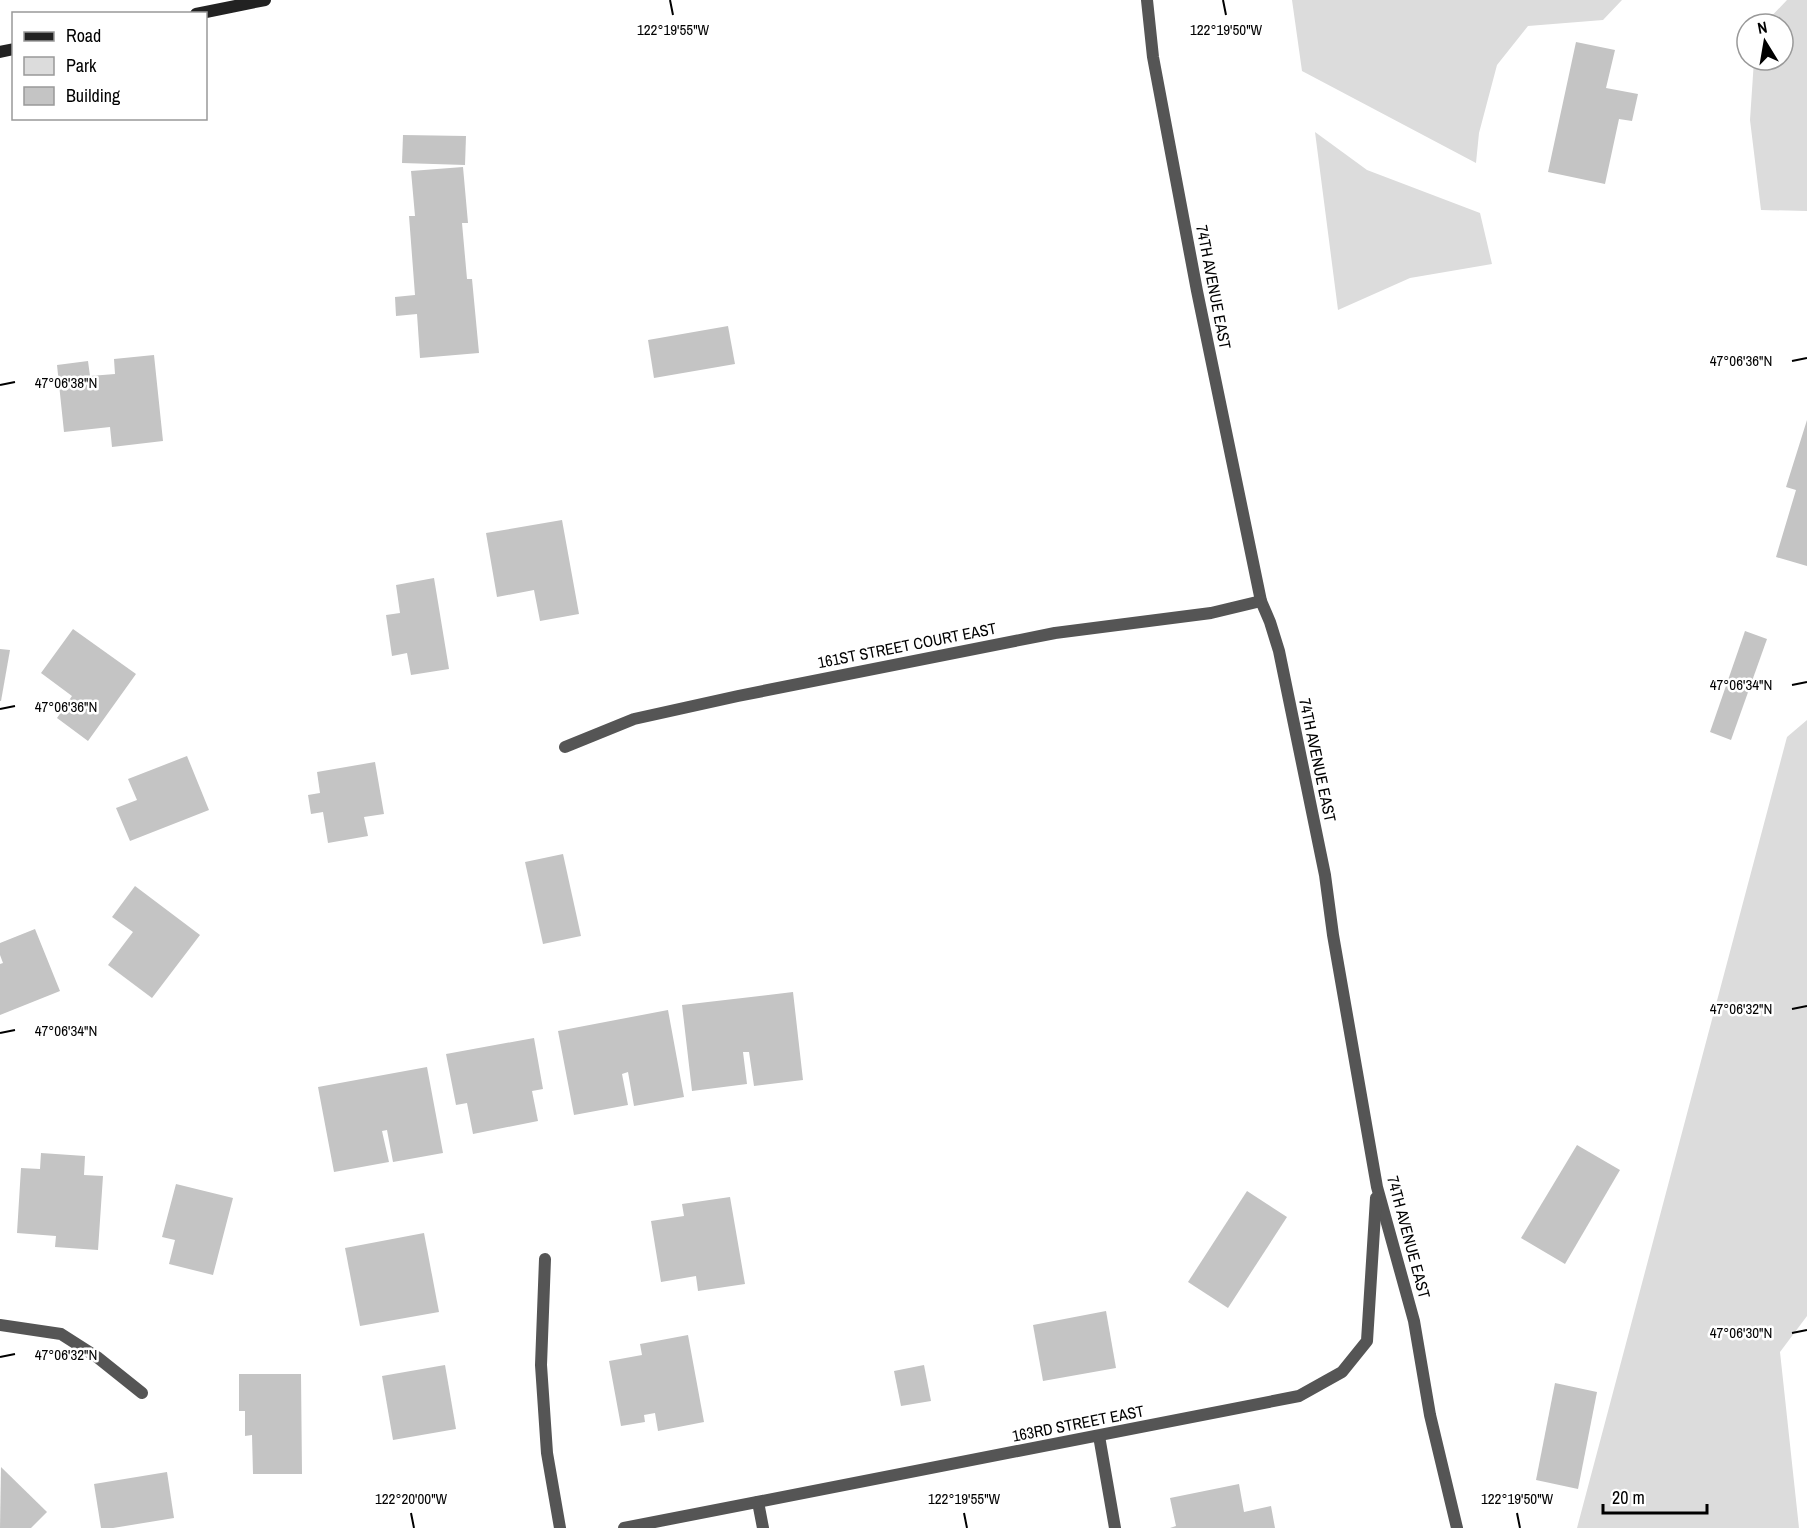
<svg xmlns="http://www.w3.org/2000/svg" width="1807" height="1528" font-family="'Archivo Narrow',sans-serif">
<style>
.green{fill:#dcdcdc}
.building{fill:#c4c4c4}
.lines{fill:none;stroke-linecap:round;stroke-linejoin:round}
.service{stroke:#555;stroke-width:12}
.minor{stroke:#555;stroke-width:12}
.secondary{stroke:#222;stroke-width:12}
.ticks{fill:none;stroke:#000;stroke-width:2}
.labels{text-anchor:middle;stroke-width:5;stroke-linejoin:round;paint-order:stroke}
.street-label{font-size:16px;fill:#000;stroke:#fff}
.ticks-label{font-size:15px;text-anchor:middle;fill:#000;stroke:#fff;stroke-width:5;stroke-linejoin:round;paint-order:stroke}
</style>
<rect width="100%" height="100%" fill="#fff"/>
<g class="green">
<polygon points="1292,0 1622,0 1603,20 1528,26 1497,65 1479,133 1476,163 1302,71"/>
<polygon points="1787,0 1807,0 1807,211 1761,210 1750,120 1754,60 1783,60 1783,24 1764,24"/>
<polygon points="1315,132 1367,170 1480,213 1492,264 1410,278 1338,310"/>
<polygon points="1807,720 1807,1316 1780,1352 1799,1528 1577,1528 1787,737"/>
</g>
<g class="building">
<polygon points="1576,42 1615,50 1606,88 1638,94 1632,121 1619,119 1605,184 1548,172"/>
<polygon points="403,135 466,136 465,165 402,163"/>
<polygon points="463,167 468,223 462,223 467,279 472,279 479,353 420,358 417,314 396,316 395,297 415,295 409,216 415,216 411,171"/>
<polygon points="728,326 735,364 654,378 648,340"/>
<polygon points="154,355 163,441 112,447 110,427 64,432 57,365 88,361 90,376 115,374 114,359"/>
<polygon points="1807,420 1807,566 1776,557 1796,490 1786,487"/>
<polygon points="562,520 579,614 540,621 534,590 497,597 486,533"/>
<polygon points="434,578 449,669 411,675 407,653 392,656 386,615 400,613 396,585"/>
<polygon points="73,629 136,674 88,741 57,718 72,696 41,673"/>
<polygon points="1745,631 1767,639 1731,740 1710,732"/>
<polygon points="0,649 10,650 1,701 0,701"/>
<polygon points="187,756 209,810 130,841 116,808 137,800 128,779"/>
<polygon points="375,762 384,814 364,817 368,836 328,843 323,812 311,814 308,795 320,793 317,772"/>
<polygon points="563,854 581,936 543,944 525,862"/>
<polygon points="135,886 200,935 152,998 108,965 133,932 112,917"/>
<polygon points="35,929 60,991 0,1015 0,964 3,963 0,955 0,943"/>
<polygon points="793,992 803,1080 754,1086 749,1052 743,1052 747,1084 692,1091 682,1005"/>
<polygon points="668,1010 684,1097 634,1106 628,1072 622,1074 628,1105 574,1115 558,1031"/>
<polygon points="534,1038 543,1089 532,1091 538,1121 473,1134 467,1103 456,1105 446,1054"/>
<polygon points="427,1067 443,1153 393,1162 387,1130 382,1131 389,1162 334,1172 318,1087"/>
<polygon points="1577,1145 1620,1170 1565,1264 1521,1238"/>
<polygon points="41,1153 85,1156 84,1175 103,1176 98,1250 55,1247 56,1236 17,1233 21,1168 40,1169"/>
<polygon points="176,1184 233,1198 213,1275 169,1264 175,1240 162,1237"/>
<polygon points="1247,1191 1287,1217 1228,1308 1188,1282"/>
<polygon points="730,1197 745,1284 698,1291 696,1276 661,1282 651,1221 684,1216 682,1204"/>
<polygon points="424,1233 439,1312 360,1326 345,1248"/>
<polygon points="1106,1311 1116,1368 1043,1381 1033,1325"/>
<polygon points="688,1335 704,1422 658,1431 655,1413 644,1415 645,1422 621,1426 609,1361 642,1355 640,1344"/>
<polygon points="445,1365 456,1429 393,1440 382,1376"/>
<polygon points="924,1365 931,1401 901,1406 894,1371"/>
<polygon points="239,1374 301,1374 302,1474 253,1474 252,1435 245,1436 245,1411 239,1411"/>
<polygon points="1555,1383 1597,1392 1578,1489 1536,1480"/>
<polygon points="1,1467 47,1512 31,1528 0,1528"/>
<polygon points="167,1472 174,1518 113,1528 101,1528 94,1484"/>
<polygon points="1239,1484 1244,1512 1271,1506 1275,1528 1170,1528 1176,1526 1170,1498"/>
</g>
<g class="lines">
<g class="service">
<polyline points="1099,1436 1115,1528"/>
<polyline points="758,1502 763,1528"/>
</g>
<g class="minor">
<polyline points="1147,0 1153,57 1197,291 1261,601 1270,622 1279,651 1325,875 1333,935 1377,1187 1414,1321 1430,1415 1457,1528"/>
<polyline points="565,747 634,719 738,696 1055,633 1211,613 1261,601"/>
<polyline points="545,1259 541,1365 547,1453 560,1528"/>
<polyline points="0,1325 61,1334 97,1357 142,1393"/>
<polyline points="624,1528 1299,1396 1342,1372 1367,1341 1376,1198"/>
</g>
<g class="secondary">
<polyline points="196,14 265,0"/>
<polyline points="0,52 14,49"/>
</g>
</g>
<path class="ticks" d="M670 0 673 15M1223 0 1226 15M1792 361 1807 358M0 385 15 382M1792 685 1807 682M0 709 15 706M1792 1009 1807 1006M0 1033 15 1030M1792 1333 1807 1330M0 1357 15 1354M411 1513 414 1528M964 1513 967 1528M1517 1513 1520 1528"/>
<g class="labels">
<g class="street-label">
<text transform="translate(1214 287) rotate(79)" y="6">74TH AVENUE EAST</text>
<text transform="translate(907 645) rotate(-11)" y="6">161ST STREET COURT EAST</text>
<text transform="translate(1318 760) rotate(78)" y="6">74TH AVENUE EAST</text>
<text transform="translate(1409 1237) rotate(75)" y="6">74TH AVENUE EAST</text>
<text transform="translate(1078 1423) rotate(-11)" y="6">163RD STREET EAST</text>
</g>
</g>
<g class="ticks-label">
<text x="673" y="35">122°19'55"W</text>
<text x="1226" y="35">122°19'50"W</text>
<text x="1741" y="366">47°06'36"N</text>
<text x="66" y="388">47°06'38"N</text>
<text x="1741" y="690">47°06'34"N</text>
<text x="66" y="712">47°06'36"N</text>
<text x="1741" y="1014">47°06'32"N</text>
<text x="66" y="1036">47°06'34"N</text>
<text x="1741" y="1338">47°06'30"N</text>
<text x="66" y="1360">47°06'32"N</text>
<text x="411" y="1504">122°20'00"W</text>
<text x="964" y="1504">122°19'55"W</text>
<text x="1517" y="1504">122°19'50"W</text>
</g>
<rect x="12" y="12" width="195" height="108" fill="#ffffff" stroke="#999999" stroke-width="1.5"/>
<rect x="24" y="32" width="30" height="9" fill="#222222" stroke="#999999" stroke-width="1.5"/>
<text x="66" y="42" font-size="18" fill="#000000">Road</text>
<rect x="24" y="57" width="30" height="18" fill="#dcdcdc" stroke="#999999" stroke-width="1.5"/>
<text x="66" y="72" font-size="18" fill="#000000">Park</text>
<rect x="24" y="87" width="30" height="18" fill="#c4c4c4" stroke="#999999" stroke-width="1.5"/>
<text x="66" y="102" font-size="18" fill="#000000">Building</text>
<g transform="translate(1765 42) rotate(349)"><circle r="28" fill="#ffffff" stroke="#999999" stroke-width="1.5"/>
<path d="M0-4.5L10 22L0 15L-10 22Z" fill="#000000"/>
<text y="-9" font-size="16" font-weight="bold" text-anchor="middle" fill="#000000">N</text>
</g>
<path d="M1603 1504v9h104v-9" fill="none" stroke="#000000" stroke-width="3"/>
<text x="1612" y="1504" font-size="18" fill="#000000" stroke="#ffffff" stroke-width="4.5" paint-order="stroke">20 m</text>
</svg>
